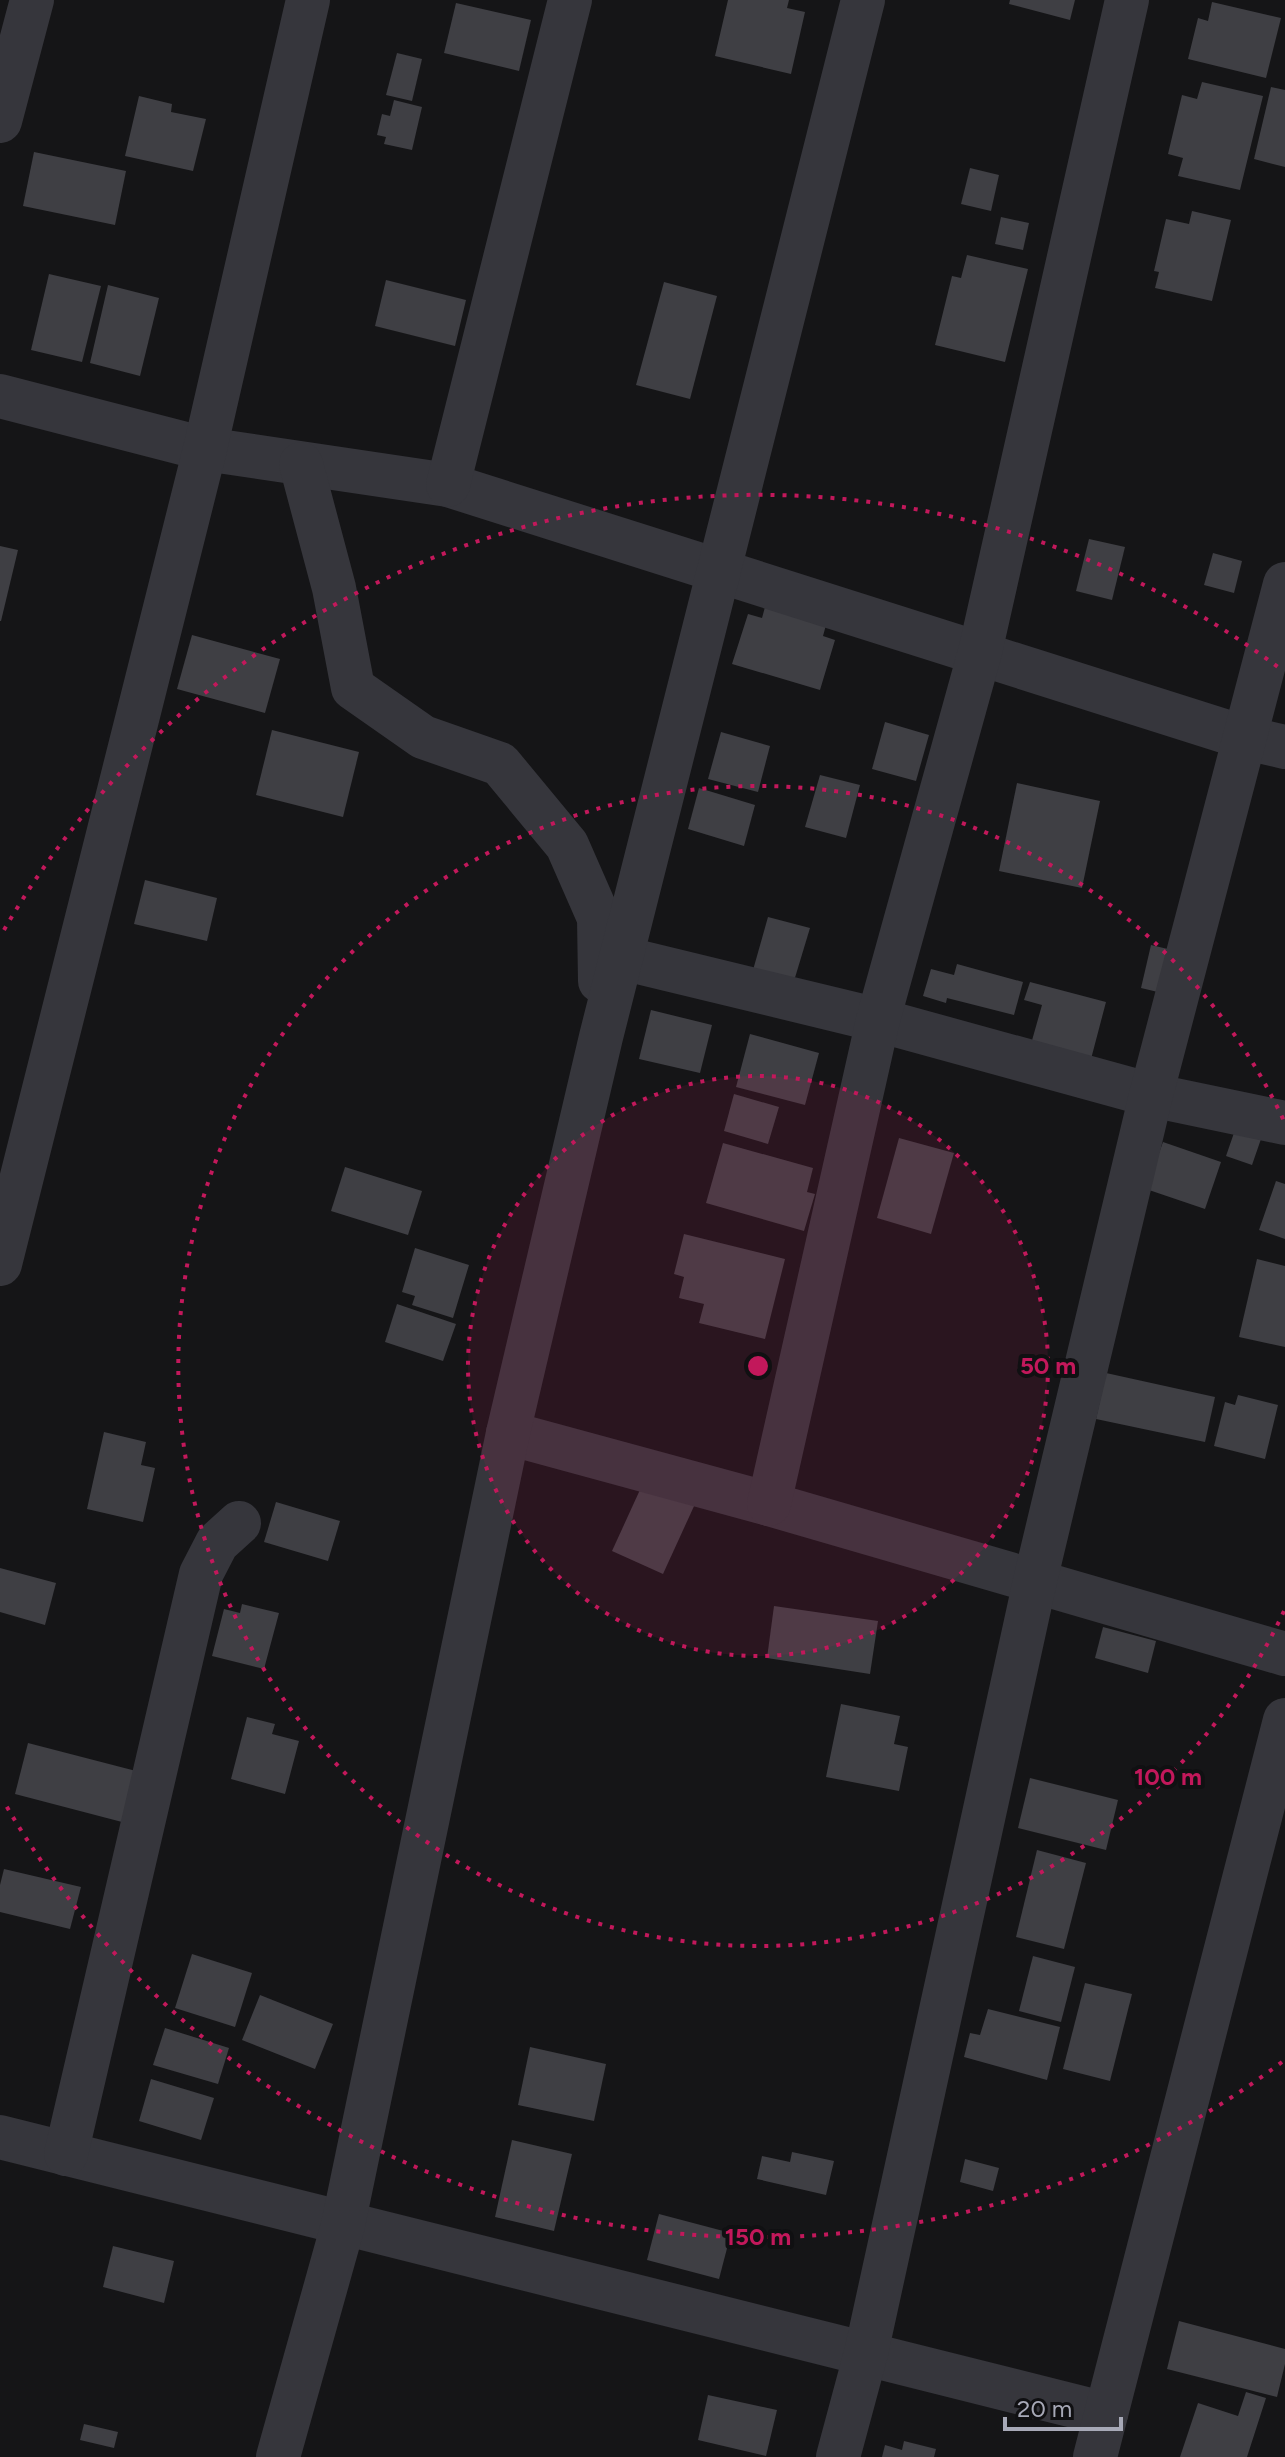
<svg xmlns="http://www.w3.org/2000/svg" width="1285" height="2457" font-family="Figtree,sans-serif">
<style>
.building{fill:#3f3f44}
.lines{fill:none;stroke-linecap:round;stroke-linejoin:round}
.street{stroke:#36363c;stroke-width:44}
.ring{fill:none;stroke:#c2185b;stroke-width:4;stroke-dasharray:4 8}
.centre{fill:#c2185b;stroke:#101012;stroke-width:4}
.ring-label{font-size:24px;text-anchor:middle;font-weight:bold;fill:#c2185b;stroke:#101012;stroke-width:8;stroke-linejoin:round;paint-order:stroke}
</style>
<rect width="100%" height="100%" fill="#151517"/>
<g class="building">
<polygon points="728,0 789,0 787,8 805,12 791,74 715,56"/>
<polygon points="1010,0 1075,0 1070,20 1009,4"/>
<polygon points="1212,2 1281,18 1266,78 1188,59 1198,18 1208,21"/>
<polygon points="456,3 531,20 519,71 444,53"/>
<polygon points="397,53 422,59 412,101 386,95"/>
<polygon points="1202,82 1263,96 1240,190 1178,176 1183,158 1168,154 1182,95 1197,99"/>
<polygon points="1271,87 1285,90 1285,167 1254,159"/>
<polygon points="139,96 172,104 171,112 206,119 193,171 125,156"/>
<polygon points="394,100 422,107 412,150 384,144 386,137 377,135 382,114 390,116"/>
<polygon points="34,152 126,171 115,225 23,206"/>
<polygon points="970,168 999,175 991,211 961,204"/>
<polygon points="1192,211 1231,220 1212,301 1155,288 1159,272 1154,271 1166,219 1189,224"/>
<polygon points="1001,217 1029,223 1023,250 995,244"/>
<polygon points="967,255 1028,269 1005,362 935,345 952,276 961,278"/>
<polygon points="49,274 101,286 82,362 31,350"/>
<polygon points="386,280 466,300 455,346 375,326"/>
<polygon points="664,282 717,296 690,399 636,385"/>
<polygon points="108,285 159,298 140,376 90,363"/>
<polygon points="1089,539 1125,547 1112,600 1076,591"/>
<polygon points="0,546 18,550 1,621 0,621"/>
<polygon points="1213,553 1242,561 1234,593 1204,585"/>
<polygon points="765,607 826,625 823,636 835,640 820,690 732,664 748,614 762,618"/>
<polygon points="192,635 280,659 265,713 177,689"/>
<polygon points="885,722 929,735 916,781 872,769"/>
<polygon points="272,730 359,752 343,817 256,795"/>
<polygon points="721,732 770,746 758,792 708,779"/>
<polygon points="820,775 860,785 846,838 805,827"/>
<polygon points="1017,783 1100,801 1082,888 999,871"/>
<polygon points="699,788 755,805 744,846 688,829"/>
<polygon points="145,880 217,898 207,941 134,924"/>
<polygon points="768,917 810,928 794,981 753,970"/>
<polygon points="1151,945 1172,950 1162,993 1141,988"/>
<polygon points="957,964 1023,982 1014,1015 947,998 946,1003 923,996 931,969 954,975"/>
<polygon points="1030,982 1106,1002 1091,1059 1031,1044 1042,1005 1024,1000"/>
<polygon points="651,1010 712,1025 700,1073 639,1059"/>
<polygon points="750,1034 819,1053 805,1105 736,1087"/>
<polygon points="734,1094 779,1107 768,1144 724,1131"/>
<polygon points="1235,1130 1261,1139 1252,1165 1226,1156"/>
<polygon points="899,1138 954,1153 931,1234 877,1218"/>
<polygon points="1163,1142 1221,1162 1205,1209 1146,1189"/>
<polygon points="723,1143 813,1168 807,1192 815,1194 804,1231 706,1203"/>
<polygon points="345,1167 422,1191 408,1235 331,1211"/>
<polygon points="1276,1181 1285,1184 1285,1239 1259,1230"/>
<polygon points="684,1234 785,1259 765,1339 699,1323 704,1304 679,1298 684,1277 674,1274"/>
<polygon points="415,1248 469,1265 453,1318 412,1305 415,1296 402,1292"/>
<polygon points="1257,1259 1285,1266 1285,1347 1239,1337"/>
<polygon points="397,1304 456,1324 443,1361 385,1342"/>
<polygon points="1106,1373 1215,1397 1205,1442 1096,1419"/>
<polygon points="1238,1395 1278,1405 1265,1459 1214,1446 1225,1402 1235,1405"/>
<polygon points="104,1432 146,1442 141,1465 155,1468 143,1522 87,1509"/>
<polygon points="644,1481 695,1504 663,1574 612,1551"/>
<polygon points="276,1502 340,1521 328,1561 264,1542"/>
<polygon points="0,1568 56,1583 45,1625 0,1612"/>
<polygon points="242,1604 279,1613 264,1669 212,1656 224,1609 240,1613"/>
<polygon points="774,1606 878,1621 870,1674 767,1658"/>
<polygon points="1103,1627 1156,1641 1148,1673 1095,1658"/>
<polygon points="841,1704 900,1716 894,1744 908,1747 899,1791 826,1777"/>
<polygon points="247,1717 275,1724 272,1734 299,1741 285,1794 231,1779"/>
<polygon points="28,1743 136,1771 122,1822 15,1794"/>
<polygon points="1030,1778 1118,1800 1106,1850 1018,1828"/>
<polygon points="1037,1850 1086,1863 1064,1949 1016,1937"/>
<polygon points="4,1869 81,1887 70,1929 0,1912 0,1885"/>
<polygon points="192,1954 252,1973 235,2027 175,2008"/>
<polygon points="1033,1956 1075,1967 1061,2022 1019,2011"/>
<polygon points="1085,1983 1132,1994 1110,2081 1063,2069"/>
<polygon points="260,1995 333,2024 315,2069 242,2040"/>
<polygon points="988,2009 1060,2027 1047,2080 964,2057 970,2033 980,2035"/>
<polygon points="165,2028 229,2048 218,2084 153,2065"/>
<polygon points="530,2047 606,2064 594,2121 518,2105"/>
<polygon points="151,2079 214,2098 201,2140 139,2121"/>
<polygon points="512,2140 572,2154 554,2231 495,2217"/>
<polygon points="792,2152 834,2161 826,2195 757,2179 762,2156 790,2162"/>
<polygon points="965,2159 999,2168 993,2191 960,2182"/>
<polygon points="659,2214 731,2233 719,2279 647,2260"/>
<polygon points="113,2246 174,2261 164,2303 103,2287"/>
<polygon points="1179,2321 1285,2349 1285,2364 1277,2397 1167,2369"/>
<polygon points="1246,2392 1266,2398 1247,2457 1180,2457 1198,2403 1238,2416"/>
<polygon points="708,2395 777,2410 766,2456 698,2440"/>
<polygon points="84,2424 118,2432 114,2448 80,2440"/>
<polygon points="904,2441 936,2449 934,2457 882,2457 885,2445 902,2450"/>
</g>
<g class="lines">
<g class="street">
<polyline points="0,121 32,0"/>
<polyline points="0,396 205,449 448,485 1246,738 1285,747"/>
<polyline points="301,464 334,588 353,688 423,737 500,764 567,845 599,918 600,981"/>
<polyline points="448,485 570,0"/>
<polyline points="622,958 878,1020 1151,1095 1285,1123"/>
<polyline points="0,1264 205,449 308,0"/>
<polyline points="508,1433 769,1504 1285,1654"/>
<polyline points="769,1504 878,1020 980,652 1127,0"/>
<polyline points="0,2137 1106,2414"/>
<polyline points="66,2154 201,1574 217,1543 239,1523"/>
<polyline points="278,2457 343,2225 508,1433 601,1037 863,0"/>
<polyline points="838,2457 866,2353 1035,1581 1151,1095 1285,584"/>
<polyline points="1095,2457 1285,1720"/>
</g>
</g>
<circle cx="758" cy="1366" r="290" fill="#c2185b" fill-opacity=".12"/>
<g class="ring">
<circle cx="758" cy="1366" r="290"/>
<path d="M1284 1611A580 580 0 1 1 1284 1121"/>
<path d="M1282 2062A871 871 0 0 1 4 1802M4 930A871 871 0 0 1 1282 670"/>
</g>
<circle cx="758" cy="1366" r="12" class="centre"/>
<g class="ring-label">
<text x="1048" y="1374">50 m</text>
<text x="1168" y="1785">100 m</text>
<text x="758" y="2245">150 m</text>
</g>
<path d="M1005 2417v12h116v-12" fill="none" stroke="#a7a9b7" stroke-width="4"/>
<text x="1017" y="2417" font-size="24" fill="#a7a9b7" stroke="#101012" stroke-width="6" paint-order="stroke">20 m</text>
</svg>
